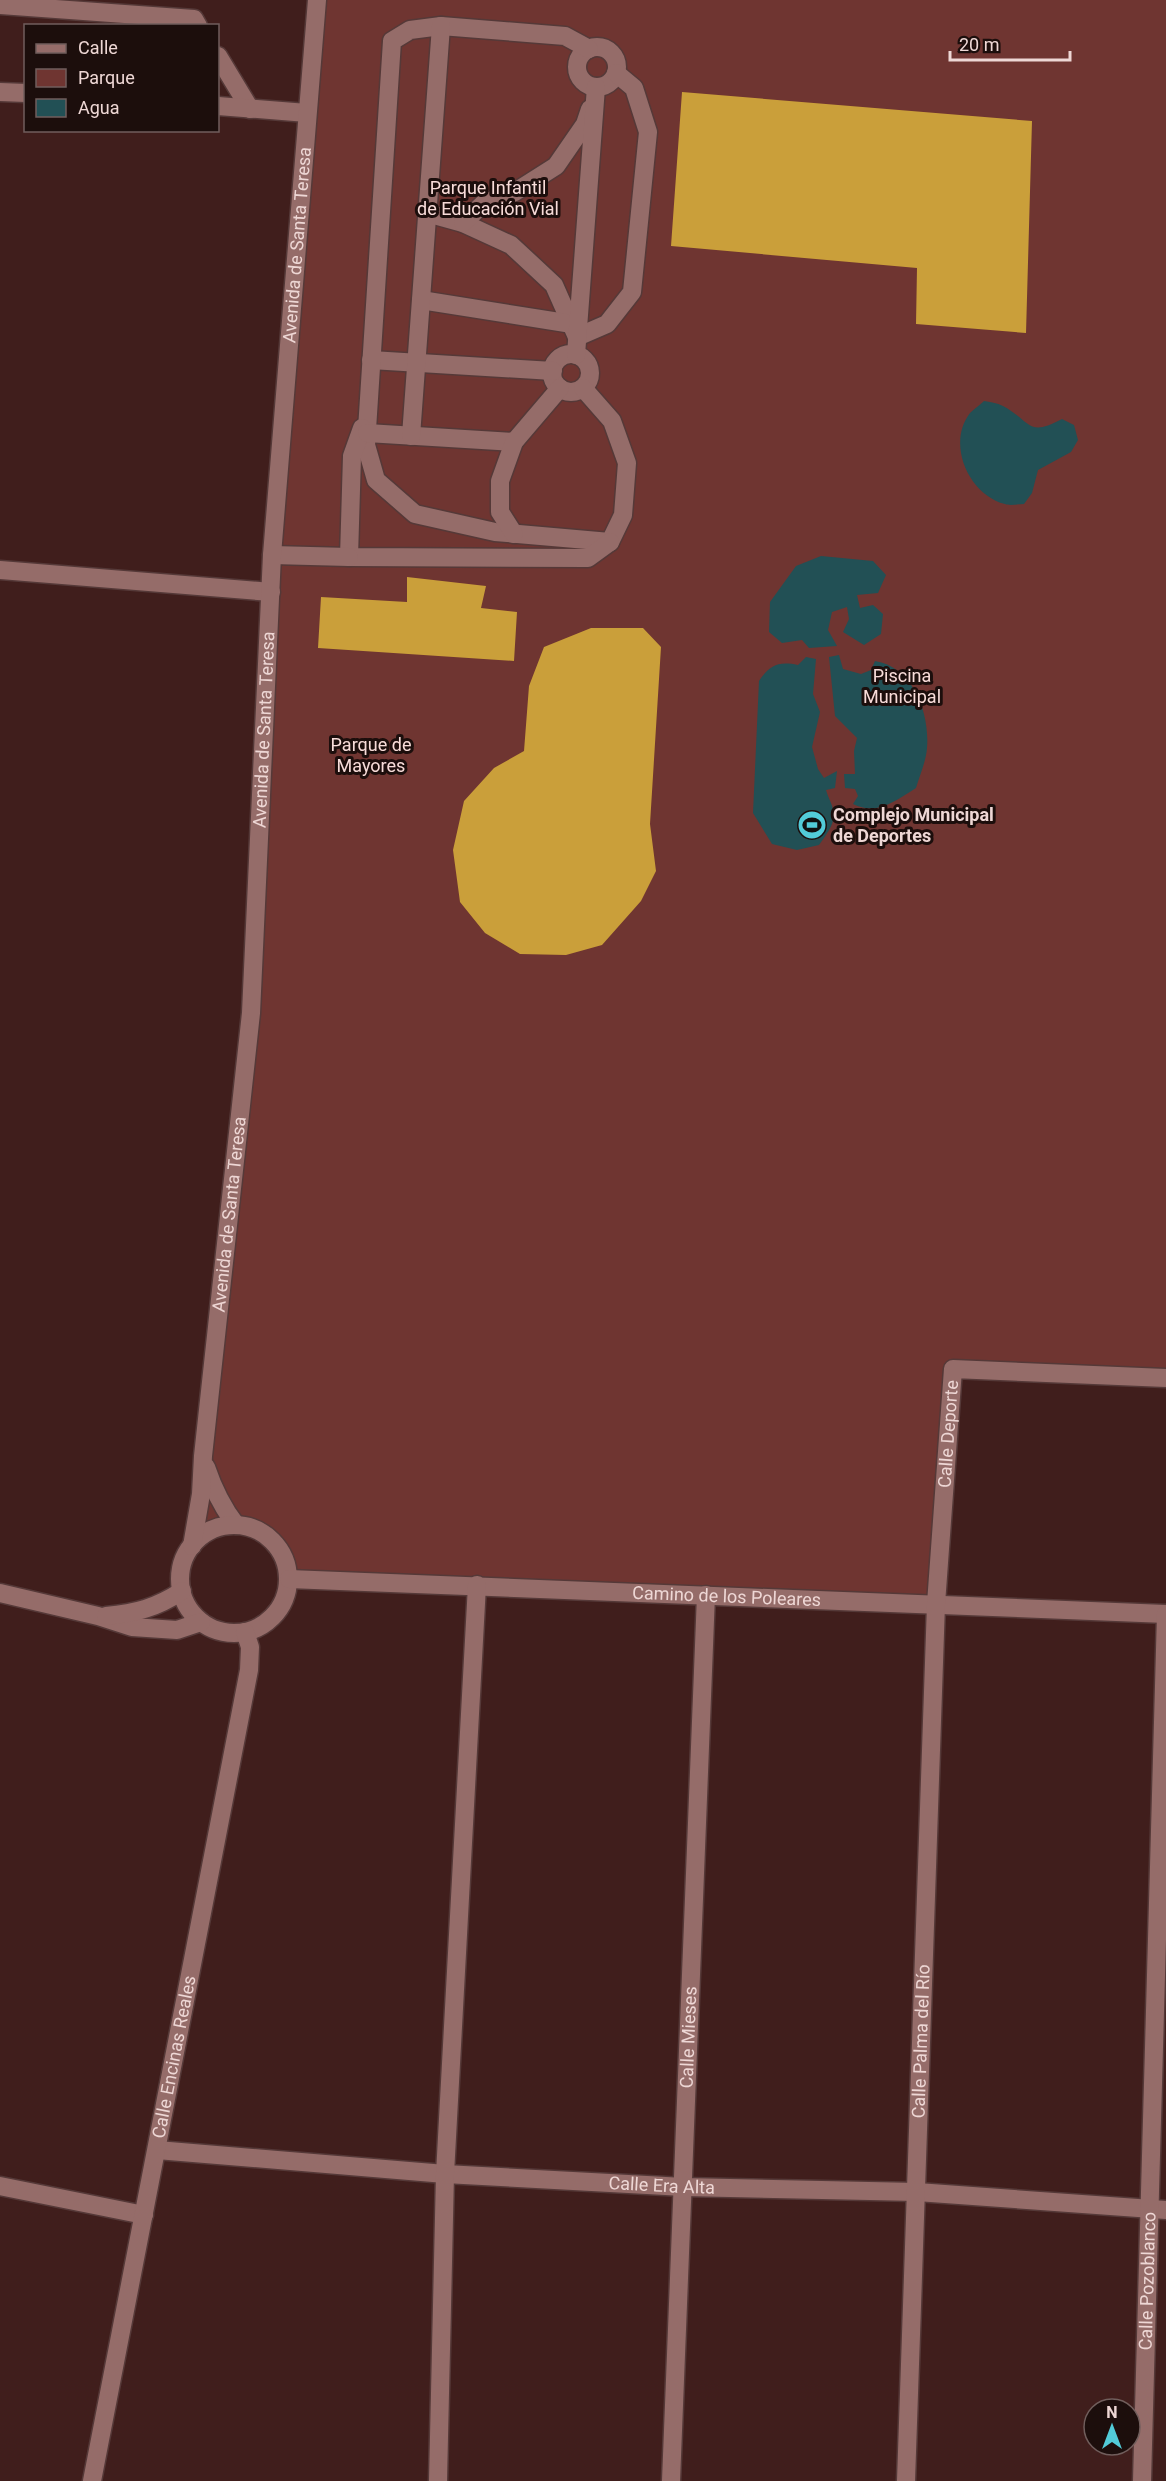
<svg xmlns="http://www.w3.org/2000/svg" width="1166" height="2481" font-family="Roboto,sans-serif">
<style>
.green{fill:#6f3531}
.water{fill:#225055}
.building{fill:#ca9f3a}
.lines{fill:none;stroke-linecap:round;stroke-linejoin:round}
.minor-casing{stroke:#553938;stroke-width:21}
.minor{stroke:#956c69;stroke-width:18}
.labels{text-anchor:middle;stroke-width:6;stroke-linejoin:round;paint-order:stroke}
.park-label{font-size:18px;fill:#f8dcd9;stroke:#1c0e0c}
.street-label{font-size:18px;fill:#eed7d5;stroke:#1c0e0c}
.poi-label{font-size:18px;font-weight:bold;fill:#eed7d5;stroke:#1c0e0c;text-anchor:start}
</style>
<rect width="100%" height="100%" fill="#401e1c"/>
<path class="green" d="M317 0H1166V1378L953 1369 936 1604 289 1579C284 1531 241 1512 201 1536L251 1013Z"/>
<g class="water">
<path d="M984 401C990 402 997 403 1003 406 1031 421 1027 438 1062 419L1074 425 1078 440 1071 452 1038 470 1032 493 1024 504C1018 504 1010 506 1005 504 969 495 946 444 970 413 974 409 980 405 984 401Z"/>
<polygon points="821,556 873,561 886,575 878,593 857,595 860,608 873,605 883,614 881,634 864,645 843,632 849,619 847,607 832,612 828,630 837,646 809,648 802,640 782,643 769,632 770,602 796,566"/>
<path d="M839 655 843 669 861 674 871 670 875 661C913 667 930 713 927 748 926 761 920 775 916 788 895 801 877 816 853 804L858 796 855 789 845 788 844 774H855L854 751 857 738 835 716 829 657Z"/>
<path d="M806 657 816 659 813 694 820 712 812 747 818 769 824 778 837 771 835 788 826 790C828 797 831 802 833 809 837 822 826 835 819 845L797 850 772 844 753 813 759 681C770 665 778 661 798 665Z"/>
</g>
<g class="building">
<polygon points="682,92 1032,121 1026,333 916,324 917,268 671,246"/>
<polygon points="407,577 486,586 481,608 517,612 514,661 318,648 321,597 407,602"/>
<polygon points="591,628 643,628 661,647 650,824 656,871 641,901 602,945 566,955 520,954 485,933 460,902 453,850 464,801 494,768 524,751 529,686 544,647"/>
</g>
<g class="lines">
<g class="minor-casing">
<g id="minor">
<polyline points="0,5 194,19 198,26"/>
<circle cx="597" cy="67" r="20"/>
<polyline points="218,56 250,109"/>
<polyline points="0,92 26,93"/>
<polyline points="218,106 307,113"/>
<polyline points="427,213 463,223 511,245 554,285 577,337 607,324 632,292 648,132 634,88 616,73"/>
<polyline points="463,223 484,203 515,192 556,166 585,124 590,109"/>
<polyline points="421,300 572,324"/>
<circle cx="571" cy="373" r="19"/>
<polyline points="576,355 596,87"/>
<polyline points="371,360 553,371"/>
<polyline points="583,388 612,421 627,463 623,515 610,542 495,532 415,514 376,480 366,445 392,41 410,30 441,26 565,36 589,49"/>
<polyline points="362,428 352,456 349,557 588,558 610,542"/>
<polyline points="367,433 514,442"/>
<polyline points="411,436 441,26"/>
<polyline points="514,534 500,512 500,481 514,442 560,388"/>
<polyline points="272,555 349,557"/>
<polyline points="0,570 271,592"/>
<path d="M206 1467C213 1488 222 1507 236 1525"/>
<circle cx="234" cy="1579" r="54"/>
<path id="s1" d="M192 1546 201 1494 203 1456 251 1013 272 555 317 0"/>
<path id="s2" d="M289 1579 1166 1614"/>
<polyline points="0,1593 98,1616 132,1627 177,1630 201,1622"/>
<path d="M106 1616C136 1613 156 1608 182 1591"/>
<path id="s3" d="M157 2150 445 2174 684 2187 917 2192 1166 2210"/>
<polyline points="0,2186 144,2215"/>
<path id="s4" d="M92 2481 249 1670 250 1647 245 1632"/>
<polyline points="438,2481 445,2174 477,1585"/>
<path id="s5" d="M671 2481 706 1595"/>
<path id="s6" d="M906 2481 936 1604 953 1369 1166 1378"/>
<path id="s7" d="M1142 2481 1166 1614"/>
</g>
</g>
<use href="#minor" class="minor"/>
</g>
<defs>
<g id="stadium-disc" transform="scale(1.5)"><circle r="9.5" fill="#52cbd8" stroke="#1c0e0c"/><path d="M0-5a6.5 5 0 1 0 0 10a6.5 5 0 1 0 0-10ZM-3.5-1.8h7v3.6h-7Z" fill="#111"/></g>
</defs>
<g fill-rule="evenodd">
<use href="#stadium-disc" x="812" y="825"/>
</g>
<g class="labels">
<g class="park-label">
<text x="488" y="194">Parque Infantil<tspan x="488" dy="21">de Educación Vial</tspan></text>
<text x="902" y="682">Piscina<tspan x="902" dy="21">Municipal</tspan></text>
<text x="371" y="751">Parque de<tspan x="371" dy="21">Mayores</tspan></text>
</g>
<g class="street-label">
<text dy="6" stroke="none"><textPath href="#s1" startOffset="1306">Avenida de Santa Teresa</textPath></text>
<text dy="6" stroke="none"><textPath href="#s1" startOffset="820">Avenida de Santa Teresa</textPath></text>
<text dy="6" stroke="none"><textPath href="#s1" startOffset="334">Avenida de Santa Teresa</textPath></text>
<text dy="6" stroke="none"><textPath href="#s6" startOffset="1048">Calle Deporte</textPath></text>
<text dy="6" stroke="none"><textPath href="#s2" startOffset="438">Camino de los Poleares</textPath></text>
<text dy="6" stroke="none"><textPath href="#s5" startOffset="444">Calle Mieses</textPath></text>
<text dy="6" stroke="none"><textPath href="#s6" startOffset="440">Calle Palma del Río</textPath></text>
<text dy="6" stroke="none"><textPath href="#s4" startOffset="432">Calle Encinas Reales</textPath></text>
<text dy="6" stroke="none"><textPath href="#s3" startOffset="506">Calle Era Alta</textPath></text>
<text dy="6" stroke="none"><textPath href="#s7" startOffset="200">Calle Pozoblanco</textPath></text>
</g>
<g class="poi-label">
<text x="833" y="821">Complejo Municipal<tspan x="833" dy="21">de Deportes</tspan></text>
</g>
</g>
<rect x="24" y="24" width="195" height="108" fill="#1c0e0c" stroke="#705e5c" stroke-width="1.5"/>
<rect x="36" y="44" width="30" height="9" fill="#956c69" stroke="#705e5c" stroke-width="1.5"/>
<text x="78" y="54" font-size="18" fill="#eed7d5">Calle</text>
<rect x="36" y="69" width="30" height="18" fill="#6f3531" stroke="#705e5c" stroke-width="1.5"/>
<text x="78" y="84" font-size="18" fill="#eed7d5">Parque</text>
<rect x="36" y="99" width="30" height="18" fill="#225055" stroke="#705e5c" stroke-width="1.5"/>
<text x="78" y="114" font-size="18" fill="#eed7d5">Agua</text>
<g transform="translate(1112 2427)"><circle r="28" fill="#1c0e0c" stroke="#705e5c" stroke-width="1.5"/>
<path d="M0-4.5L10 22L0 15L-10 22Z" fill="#52cbd8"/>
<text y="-9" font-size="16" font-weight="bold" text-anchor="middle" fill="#eed7d5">N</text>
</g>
<path d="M950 51v9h120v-9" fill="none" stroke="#eed7d5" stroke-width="3"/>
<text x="959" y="51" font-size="18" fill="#eed7d5" stroke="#1c0e0c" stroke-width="4.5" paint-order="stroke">20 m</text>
</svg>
